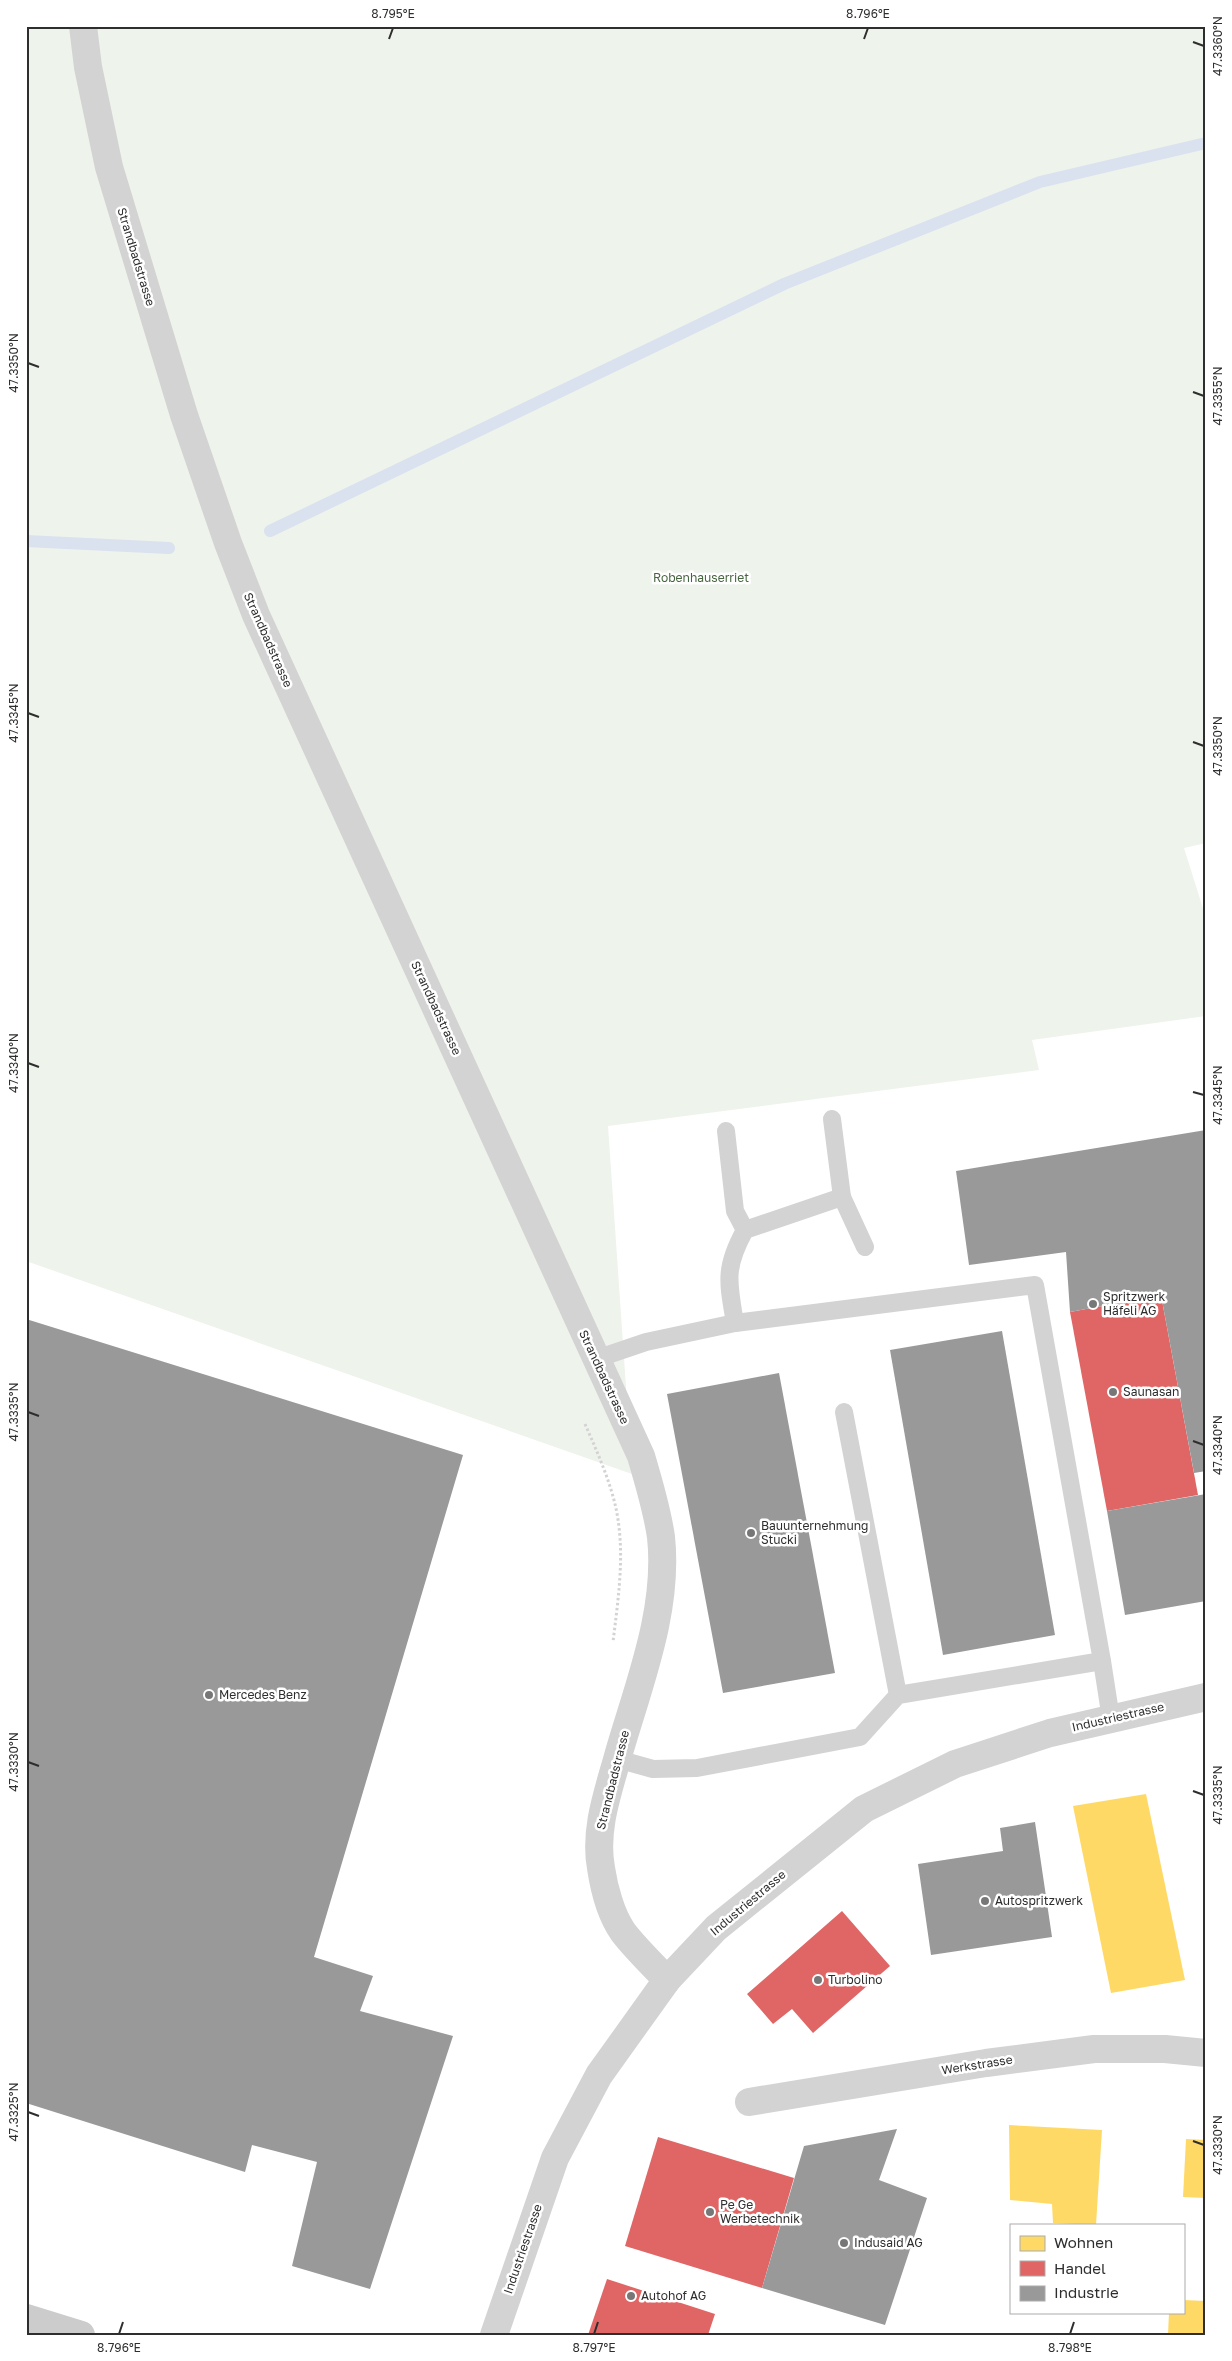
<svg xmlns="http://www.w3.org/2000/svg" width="1232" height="2361" font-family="'Golos Text',sans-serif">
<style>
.green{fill:#eef3ec}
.homes{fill:#ffd966}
.shops{fill:#e06666}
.industry{fill:#999}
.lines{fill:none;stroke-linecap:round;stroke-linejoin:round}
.stream{stroke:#dae1ef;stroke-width:12}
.path{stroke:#d3d3d3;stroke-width:3;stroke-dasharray:2.5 2.5;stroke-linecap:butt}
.lane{stroke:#d3d3d3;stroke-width:18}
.street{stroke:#d3d3d3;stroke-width:28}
.secondary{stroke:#ccc;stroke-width:28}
.ticks{fill:none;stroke:#2e2e2e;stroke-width:2}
.poi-dot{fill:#777;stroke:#fff;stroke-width:2}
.labels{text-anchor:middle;stroke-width:5;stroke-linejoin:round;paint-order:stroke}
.street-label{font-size:12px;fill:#2e2e2e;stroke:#fff}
.park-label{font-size:12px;fill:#46653f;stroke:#fff}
.poi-label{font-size:12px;fill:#2e2e2e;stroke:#fff;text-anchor:start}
.neatline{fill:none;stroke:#2e2e2e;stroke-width:2}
.ticks-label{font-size:12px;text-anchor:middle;fill:#2e2e2e}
</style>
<rect width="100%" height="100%" fill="#fff"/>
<polygon class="green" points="26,26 1206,26 1206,843 1184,848 1206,918 1206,1016 1032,1040 1039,1070 608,1126 632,1474 26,1261"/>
<g class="homes">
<polygon points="1146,1794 1185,1980 1111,1993 1073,1806"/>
<polygon points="1009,2125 1102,2130 1096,2225 1053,2223 1052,2204 1010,2200"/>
<polygon points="1186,2139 1206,2140 1206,2198 1183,2197"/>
<polygon points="1183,2300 1206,2301 1206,2335 1168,2335 1169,2312 1183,2312"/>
</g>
<g class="shops">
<polygon points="1161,1295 1198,1495 1107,1511 1070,1312"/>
<polygon points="842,1911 890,1966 813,2033 792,2009 773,2024 747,1994"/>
<polygon points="658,2137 794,2178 762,2288 625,2246"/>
<polygon points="607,2279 715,2314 708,2335 588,2335"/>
</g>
<g class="industry">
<polygon points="1206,1130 1206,1471 1194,1473 1161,1295 1070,1312 1066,1252 969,1265 956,1171"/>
<polygon points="26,1319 463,1455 314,1957 373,1976 360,2011 453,2036 370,2289 292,2266 317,2162 252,2145 245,2172 26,2103"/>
<polygon points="1002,1331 1055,1635 943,1655 890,1350"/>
<polygon points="779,1373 835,1673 723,1693 667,1394"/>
<polygon points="1206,1494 1206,1601 1125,1615 1107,1511"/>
<polygon points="1035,1822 1052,1937 931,1955 918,1864 1003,1851 1000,1828"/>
<polygon points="897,2129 879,2180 927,2198 885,2325 762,2288 804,2146"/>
</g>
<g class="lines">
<g class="stream">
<polyline points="270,531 784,284 1040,182 1206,143"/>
<polyline points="26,541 169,548"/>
</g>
<path class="path" d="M585 1424C595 1447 605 1469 612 1493 627 1542 619 1592 613 1642"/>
<g class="lane">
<polyline points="832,1119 842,1197"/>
<polyline points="726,1131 735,1211 745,1230"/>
<path d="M735 1323C728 1282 724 1268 745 1230L842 1197 865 1247"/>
<polyline points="596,1359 646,1342 735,1323 1035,1285 1102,1661 898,1695 860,1737 697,1768 653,1769 617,1759"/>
<polyline points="844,1412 898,1695"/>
<polyline points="1102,1661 1111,1719"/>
</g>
<g class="street">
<path d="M83 26 88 67 109 167 184 415 228 543 256 615 641 1456C649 1483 657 1509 661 1537 669 1611 638 1686 618 1756 608 1792 594 1830 601 1868 604 1888 611 1915 623 1932 636 1949 652 1964 667 1980"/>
<polyline points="749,2102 986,2063 1094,2049 1165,2049 1206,2053"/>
<polyline points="494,2335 555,2158 599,2075 667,1980 716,1928 864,1809 955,1764 1050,1733 1206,1697"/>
</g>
<polyline class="secondary" points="26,2318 81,2335"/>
</g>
<path class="ticks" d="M389 39 393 28M864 39 868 28M1193 42 1204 46M28 363 39 367M1193 392 1204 396M28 713 39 717M1193 742 1204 746M28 1063 39 1067M1193 1092 1204 1095M28 1412 39 1416M1193 1441 1204 1445M28 1762 39 1766M1193 1791 1204 1795M28 2112 39 2116M1193 2141 1204 2145M119 2334 123 2322M594 2334 598 2322M1070 2334 1074 2322"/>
<g class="poi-dot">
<circle cx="1093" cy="1304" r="5"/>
<circle cx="1113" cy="1392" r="5"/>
<circle cx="751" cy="1533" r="5"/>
<circle cx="209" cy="1695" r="5"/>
<circle cx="985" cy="1901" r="5"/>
<circle cx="818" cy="1980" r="5"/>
<circle cx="710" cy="2212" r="5"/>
<circle cx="844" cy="2243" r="5"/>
<circle cx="631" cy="2296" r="5"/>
</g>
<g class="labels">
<g class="street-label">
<text transform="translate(136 257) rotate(73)" y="4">Strandbadstrasse</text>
<text transform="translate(268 640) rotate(66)" y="4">Strandbadstrasse</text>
<text transform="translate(436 1008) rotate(65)" y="4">Strandbadstrasse</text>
<text transform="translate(604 1377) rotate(65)" y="4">Strandbadstrasse</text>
<text transform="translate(1118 1717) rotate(-13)" y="4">Industriestrasse</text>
<text transform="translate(613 1780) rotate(-76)" y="4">Strandbadstrasse</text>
<text transform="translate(748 1903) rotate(-40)" y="4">Industriestrasse</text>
<text transform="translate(977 2065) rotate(-9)" y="4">Werkstrasse</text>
<text transform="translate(523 2249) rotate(-71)" y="4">Industriestrasse</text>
</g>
<g class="park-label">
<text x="701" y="582">Robenhauserriet</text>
</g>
<g class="poi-label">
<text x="1103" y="1301">Spritzwerk<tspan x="1103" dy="14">Häfeli AG</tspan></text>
<text x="1123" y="1396">Saunasan</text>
<text x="761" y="1530">Bauunternehmung<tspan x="761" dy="14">Stucki</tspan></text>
<text x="219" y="1699">Mercedes Benz</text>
<text x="995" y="1905">Autospritzwerk</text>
<text x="828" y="1984">Turbolino</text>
<text x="720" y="2209">Pe Ge<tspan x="720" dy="14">Werbetechnik</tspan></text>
<text x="854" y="2247">Indusaid AG</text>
<text x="641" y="2300">Autohof AG</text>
</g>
</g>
<rect width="1232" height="2361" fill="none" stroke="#ffffff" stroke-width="55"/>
<rect x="1010" y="2224" width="175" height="90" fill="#ffffff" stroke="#ababab"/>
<rect x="1020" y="2236" width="25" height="15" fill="#ffd966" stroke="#ababab"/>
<text x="1054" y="2248" font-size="15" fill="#2e2e2e">Wohnen</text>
<rect x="1020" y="2261" width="25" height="15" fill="#e06666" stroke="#ababab"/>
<text x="1054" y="2274" font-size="15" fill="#2e2e2e">Handel</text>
<rect x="1020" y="2286" width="25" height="15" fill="#999999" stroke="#ababab"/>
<text x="1054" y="2298" font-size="15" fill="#2e2e2e">Industrie</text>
<rect x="28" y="28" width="1176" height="2306" class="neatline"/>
<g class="ticks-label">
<text x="393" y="18">8.795°E</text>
<text x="868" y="18">8.796°E</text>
<text transform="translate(1218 46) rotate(-90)" y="4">47.3360°N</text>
<text transform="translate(14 363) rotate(-90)" y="4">47.3350°N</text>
<text transform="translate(1218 396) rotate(-90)" y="4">47.3355°N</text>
<text transform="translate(14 713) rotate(-90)" y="4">47.3345°N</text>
<text transform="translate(1218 746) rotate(-90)" y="4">47.3350°N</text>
<text transform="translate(14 1063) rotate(-90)" y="4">47.3340°N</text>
<text transform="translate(1218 1095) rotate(-90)" y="4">47.3345°N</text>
<text transform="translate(14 1412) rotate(-90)" y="4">47.3335°N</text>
<text transform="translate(1218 1445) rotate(-90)" y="4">47.3340°N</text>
<text transform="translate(14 1762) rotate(-90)" y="4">47.3330°N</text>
<text transform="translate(1218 1795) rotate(-90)" y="4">47.3335°N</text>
<text transform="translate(14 2112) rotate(-90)" y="4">47.3325°N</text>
<text transform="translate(1218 2145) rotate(-90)" y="4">47.3330°N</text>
<text x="119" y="2352">8.796°E</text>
<text x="594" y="2352">8.797°E</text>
<text x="1070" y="2352">8.798°E</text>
</g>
</svg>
